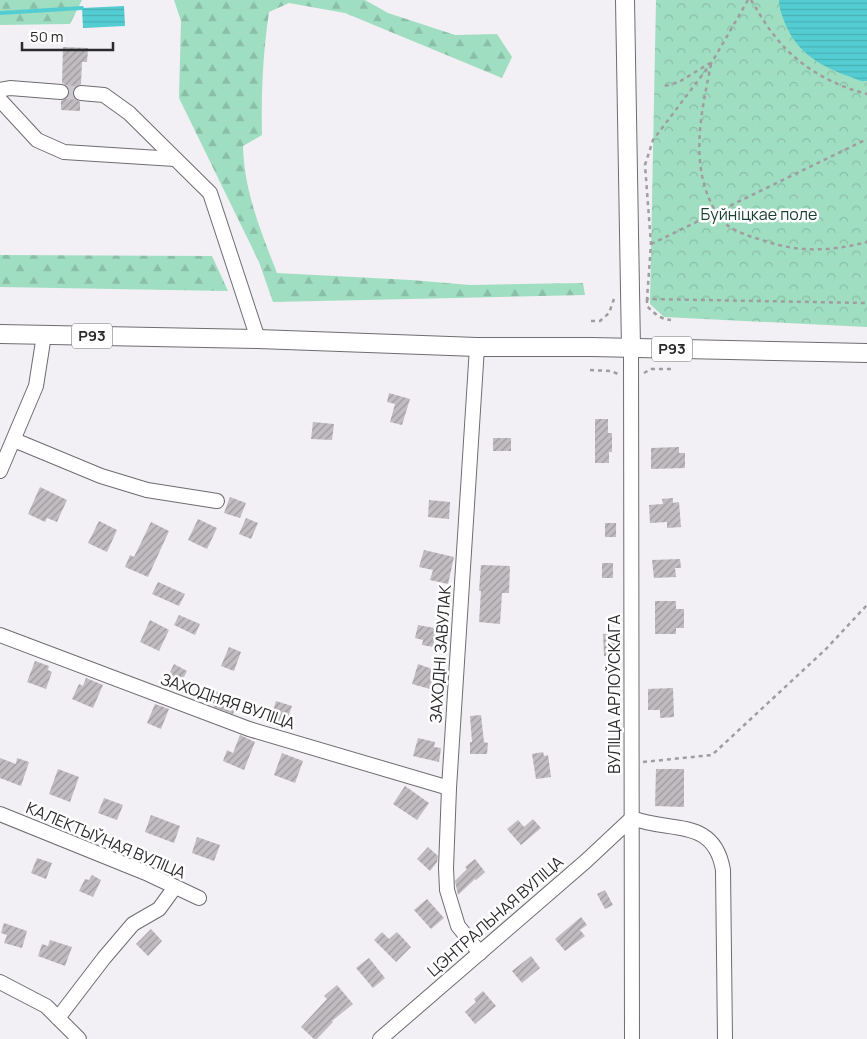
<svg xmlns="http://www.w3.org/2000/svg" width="867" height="1039" font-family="Manrope,sans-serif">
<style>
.forest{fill:url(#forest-firs)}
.park{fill:url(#park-crowns)}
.water{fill:url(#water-rules)}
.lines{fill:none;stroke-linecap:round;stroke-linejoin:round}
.stream{stroke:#54cdd2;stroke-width:4}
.building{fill:url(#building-hatch)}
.minor-tunnel{stroke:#cac7cd;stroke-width:14;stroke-dasharray:14 7;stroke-linecap:butt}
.minor-casing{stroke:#6f6c72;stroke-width:16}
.major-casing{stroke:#6f6c72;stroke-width:20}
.path{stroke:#9f9da1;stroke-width:2.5;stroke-dasharray:4 4;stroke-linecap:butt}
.minor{stroke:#fff;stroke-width:14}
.major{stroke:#fff;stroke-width:18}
.labels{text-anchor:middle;stroke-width:5;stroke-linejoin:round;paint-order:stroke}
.shield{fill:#fefeff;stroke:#6a696b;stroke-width:1}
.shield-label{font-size:15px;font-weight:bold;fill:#2a292b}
.park-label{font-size:16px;fill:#1a4232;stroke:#fefeff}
.street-label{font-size:16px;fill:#2a292b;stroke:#fefeff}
</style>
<defs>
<pattern id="forest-firs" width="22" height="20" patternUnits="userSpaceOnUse" patternTransform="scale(1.25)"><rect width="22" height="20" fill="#a0dec1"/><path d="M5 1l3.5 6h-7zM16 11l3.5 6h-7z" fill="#8abea6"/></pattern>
<pattern id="park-crowns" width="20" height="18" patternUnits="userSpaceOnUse" patternTransform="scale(1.25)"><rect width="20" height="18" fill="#a0dec1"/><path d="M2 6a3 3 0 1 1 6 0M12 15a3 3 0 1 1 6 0" fill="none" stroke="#8abea6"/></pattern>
<pattern id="water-rules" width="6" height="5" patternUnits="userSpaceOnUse" patternTransform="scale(1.25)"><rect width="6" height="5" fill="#54cdd2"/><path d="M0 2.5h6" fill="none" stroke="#49b0b4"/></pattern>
<pattern id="building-hatch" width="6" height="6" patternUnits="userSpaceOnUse" patternTransform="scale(1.25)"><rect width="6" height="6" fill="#c1bcc0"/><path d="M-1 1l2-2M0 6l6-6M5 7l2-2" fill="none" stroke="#9d999c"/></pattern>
</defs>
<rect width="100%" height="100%" fill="#f2eff5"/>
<g class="forest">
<polygon points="0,0 82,0 70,24 0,25"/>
<path d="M174 0H365L388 13 455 35 497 34 512 57 502 78 345 13 289 3 269 12C263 52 261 94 262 135L243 146C244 191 261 232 277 273L411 280 470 285 583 283 585 295 273 302 259 262 179 98 181 21Z"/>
<polygon points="0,255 212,256 228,291 0,287"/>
</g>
<polygon class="park" points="656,0 867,0 867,327 664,317 650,304"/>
<g class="water">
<path d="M779 0H867V81H861C829 69 802 60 786 26 783 17 779 10 779 0Z"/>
<polygon points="124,6 125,26 83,28 82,8"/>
</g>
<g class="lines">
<polyline class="stream" points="0,13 82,8"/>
</g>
<g class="building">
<polygon points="63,47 88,48 87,62 82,62 81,84 74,88 72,92 73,97 80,102 80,111 61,110 61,101 68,97 70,92 66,85 62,83"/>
<polygon points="389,393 410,399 402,425 390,422 395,404 387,402"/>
<polygon points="595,419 608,419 608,433 612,433 612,452 609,452 609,463 595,463"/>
<polygon points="313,422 334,424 332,440 311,439"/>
<rect x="493" y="438" width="18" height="13"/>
<polygon points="679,447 679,453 685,453 685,468 651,469 651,448"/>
<polygon points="40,487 67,500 57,522 47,518 45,522 28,514"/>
<polygon points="230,497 246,503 240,518 224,513"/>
<polygon points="673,498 673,503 679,502 681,527 667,528 667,522 650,523 649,505 663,504 662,499"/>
<polygon points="429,500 450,502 449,519 428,517"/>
<polygon points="246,518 258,523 251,539 239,534"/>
<polygon points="198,519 217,528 207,549 188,540"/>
<polygon points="99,521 117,530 107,552 88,543"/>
<polygon points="151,522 169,531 148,577 125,567 130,555 134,557"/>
<rect x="605" y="523" width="11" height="14"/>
<polygon points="424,550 454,557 448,584 430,580 433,570 419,567"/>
<polygon points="680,559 681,568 675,568 676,577 654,578 652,560"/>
<rect x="602" y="563" width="11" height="15"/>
<polygon points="481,565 510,566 509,593 502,593 500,624 479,622 481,591 479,591"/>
<polygon points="158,582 185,594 179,606 152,594"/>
<polygon points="655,601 676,601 676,609 684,609 684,628 676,628 676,634 655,634"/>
<polygon points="179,615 200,624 195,635 174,625"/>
<polygon points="150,620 169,630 159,651 140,642"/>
<polygon points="418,625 445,630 443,641 435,639 433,647 422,645 423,640 415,638"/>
<polygon points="603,634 614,634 616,656 604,656"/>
<polygon points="229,647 241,652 234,671 221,666"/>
<polygon points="35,661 49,666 48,670 52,672 46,689 27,682"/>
<polygon points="174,664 187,671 179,687 166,680"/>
<polygon points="418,664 435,670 430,689 412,684"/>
<polygon points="86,678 103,685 93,708 72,699 79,684 83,686"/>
<polygon points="204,686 239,701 233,714 214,707 215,704 199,697"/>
<polygon points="673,688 674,717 660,718 660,710 648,710 648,689"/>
<polygon points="276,701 292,706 284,729 269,724"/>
<polygon points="155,704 169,709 161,729 147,723"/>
<polygon points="481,715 484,742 488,743 487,754 470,754 470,742 472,742 470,716"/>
<polygon points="240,735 255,742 244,770 223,761 227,750 233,753"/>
<polygon points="418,738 435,742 434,747 441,748 439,762 413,756"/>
<polygon points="543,752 544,756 548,755 551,777 536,779 532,754"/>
<polygon points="282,753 303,761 295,783 274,775"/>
<polygon points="0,758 16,764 17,758 29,762 21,786 0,778"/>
<polygon points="58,769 79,777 70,802 49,794"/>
<polygon points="656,769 684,769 684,807 655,806"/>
<polygon points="405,786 429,803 417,820 393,804"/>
<polygon points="104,798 123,805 117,820 98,813"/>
<polygon points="151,815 180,826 174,843 145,832"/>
<polygon points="533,819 541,828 521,845 507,829 518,820 524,827"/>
<polygon points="197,837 220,845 214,861 192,853"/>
<polygon points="428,847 438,856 437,862 430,871 417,859"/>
<polygon points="37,858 52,863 46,879 31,873"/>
<polygon points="475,859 485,872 476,880 475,879 458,895 455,881 467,869 465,867"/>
<polygon points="92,875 101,880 93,897 79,891 85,879 89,880"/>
<polygon points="605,890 613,905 605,909 597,894"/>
<polygon points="427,899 444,918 431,929 414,910"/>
<polygon points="581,917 587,925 580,930 585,936 565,951 555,939"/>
<polygon points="4,923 27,931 22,948 4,943 7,935 1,933"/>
<polygon points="151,929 162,941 148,956 136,944"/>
<polygon points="382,932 389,939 397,932 411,947 396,962 374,940"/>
<polygon points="50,940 72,947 65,966 38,956 42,944 48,946"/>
<polygon points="531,956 540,968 522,983 512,971"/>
<polygon points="369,958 385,978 373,988 356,968"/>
<polygon points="337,985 353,1004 332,1021 333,1022 317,1039 314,1039 301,1027 327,999 324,996"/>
<polygon points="483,991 496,1006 475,1024 465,1012 476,1002 474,999"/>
</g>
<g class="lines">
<polyline class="minor-tunnel" points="61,92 81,93"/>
<g class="minor-casing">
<g id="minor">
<polyline points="0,90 10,88 61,92"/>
<polyline points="81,93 104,95 129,113 210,193 258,339"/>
<polyline points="0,100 37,140 64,152 175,159"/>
<polyline points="477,347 449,788 446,868 447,890 458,926 480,953"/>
<polyline points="631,348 632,1039"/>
<polyline points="14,440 101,476 147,490 217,501"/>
<polyline points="0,471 36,386 44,335"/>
<polyline points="0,635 249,729 449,788"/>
<polyline points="0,814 146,873 199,898"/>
<path d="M632 818C671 833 714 817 723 870L725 1039"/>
<polyline points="0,982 46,1006 79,1039"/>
<polyline points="58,1018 104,958 133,924 159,909 175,887"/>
<polyline points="380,1039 586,861 632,818"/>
</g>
</g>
<g class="major-casing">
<g id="major">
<polyline points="625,0 631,348"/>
<polyline points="0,334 258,339 477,347 591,347 867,353"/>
</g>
</g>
<g class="path">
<polyline points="748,0 712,62 653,140 645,165 651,244 647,299 867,303"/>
<path d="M751 0C759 13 767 27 777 39 800 67 832 85 867 94"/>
<path d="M711 64C702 110 690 158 711 203 715 211 720 219 727 225 738 233 752 237 765 241 800 253 832 251 867 242"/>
<polyline points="665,86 679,82 710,63"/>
<polyline points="651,244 867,139"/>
<path d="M647 299V306C655 314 660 319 671 320"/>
<polyline points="591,321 600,321 609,313 614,299"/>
<polyline points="590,370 611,371 618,374"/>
<polyline points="644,373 651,369 672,369"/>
<polyline points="643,762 712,755 826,649 867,605"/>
</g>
<use href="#minor" class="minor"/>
<use href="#major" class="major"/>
</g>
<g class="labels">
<g class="shield">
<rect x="72" y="323.5" width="40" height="25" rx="4"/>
<rect x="652" y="336.5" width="40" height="25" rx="4"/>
</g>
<g class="shield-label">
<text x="92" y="341">Р93</text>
<text x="672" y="354">Р93</text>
</g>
<g class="park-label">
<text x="759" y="220">Буйніцкае поле</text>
</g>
<g class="street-label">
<text transform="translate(440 654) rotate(-86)" y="6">ЗАХОДНІ ЗАВУЛАК</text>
<text transform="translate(614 694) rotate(-90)" y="6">ВУЛІЦА АРЛОЎСКАГА</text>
<text transform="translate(228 701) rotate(19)" y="6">ЗАХОДНЯЯ ВУЛІЦА</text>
<text transform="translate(106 840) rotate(23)" y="6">КАЛЕКТЫЎНАЯ ВУЛІЦА</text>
<text transform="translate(495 916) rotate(-41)" y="6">ЦЭНТРАЛЬНАЯ ВУЛІЦА</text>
</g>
</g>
<path d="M22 42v8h91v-8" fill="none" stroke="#2a292b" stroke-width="2.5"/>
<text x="30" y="42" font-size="15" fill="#2a292b" stroke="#fefeff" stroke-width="4" paint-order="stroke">50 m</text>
</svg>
